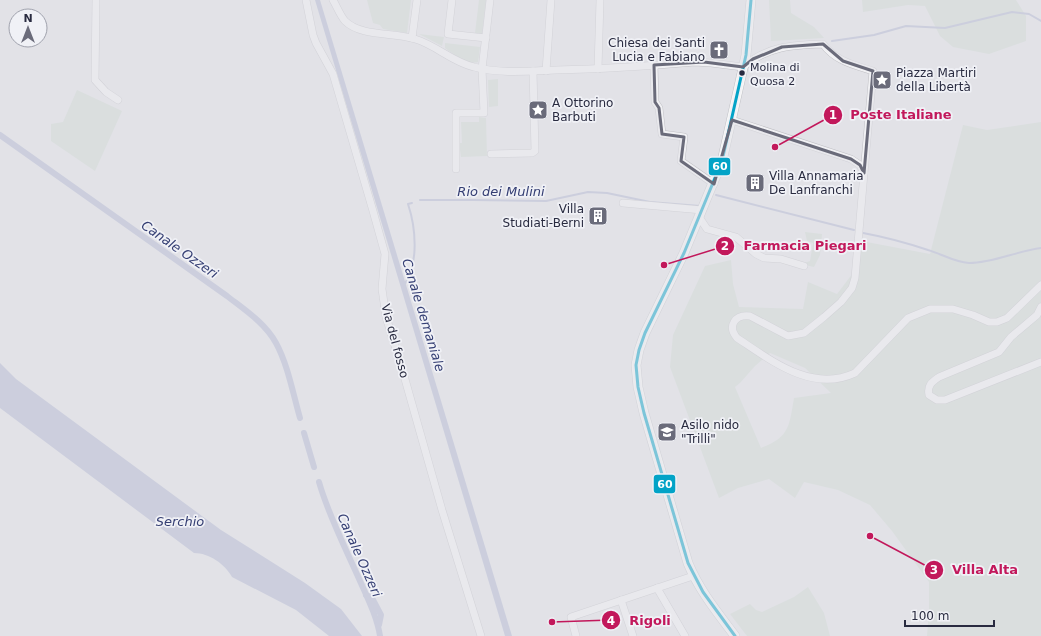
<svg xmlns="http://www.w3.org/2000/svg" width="1041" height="636" font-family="'DejaVu Sans',sans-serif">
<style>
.green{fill:#d0dad3;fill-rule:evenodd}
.water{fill:#b1b7d1}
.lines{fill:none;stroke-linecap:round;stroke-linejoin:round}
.stream{stroke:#b1b7d1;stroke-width:2}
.canal{stroke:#b1b7d1;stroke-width:6}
.minor-casing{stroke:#c0c0c5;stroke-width:8}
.major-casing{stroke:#bebfc5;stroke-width:10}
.minor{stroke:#f1f1f4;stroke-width:7}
.major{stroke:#f6f6f6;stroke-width:9}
.bus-1-casing{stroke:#f0f1f6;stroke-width:6}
.bus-1{stroke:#02a3c7;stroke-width:3}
.marked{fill:none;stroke:#6a6b7a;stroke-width:3;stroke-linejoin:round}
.bus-dot{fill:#292b40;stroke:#f0f1f6;stroke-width:1.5}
.labels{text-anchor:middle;stroke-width:3.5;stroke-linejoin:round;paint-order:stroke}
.bus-label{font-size:11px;fill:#292b40;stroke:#f0f1f6;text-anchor:start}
.poi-label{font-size:12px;fill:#292b40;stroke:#f0f1f6;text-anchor:start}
.street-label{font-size:12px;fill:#292b40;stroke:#f0f1f6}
.water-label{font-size:13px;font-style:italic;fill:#343e73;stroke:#f0f1f6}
.leader{fill:none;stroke:#c2185b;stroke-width:1.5}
.callout-dot{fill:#c2185b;stroke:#f0f1f6;stroke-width:1.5}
.mark-label{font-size:12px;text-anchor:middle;font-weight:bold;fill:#fff}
.callout-label{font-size:13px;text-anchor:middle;font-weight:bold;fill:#c2185b;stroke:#f0f1f6;stroke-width:3.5;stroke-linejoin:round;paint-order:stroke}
.line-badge{stroke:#f0f1f6;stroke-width:1.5}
.badge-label{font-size:11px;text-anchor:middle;font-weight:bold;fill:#fff}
</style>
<rect width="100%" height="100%" fill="#e2e2e7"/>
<g class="green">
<polygon points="367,0 411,0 407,33 383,29 380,25 373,23"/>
<polygon points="479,0 486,0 482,34 475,33"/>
<polygon points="769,0 790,0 791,13 814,27 824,38 771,41"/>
<polygon points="862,0 1016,0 1026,16 1026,41 989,54 953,47 940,36 925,6 908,5 863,12"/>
<polygon points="419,34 444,37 442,46"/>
<path d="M445 43 480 47 478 62C468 65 453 54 445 48Z"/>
<polygon points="498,79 498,106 489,107 488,80"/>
<polygon points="77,90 122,111 95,171 51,141 51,124 63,122"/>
<polygon points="479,117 486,118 487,156 461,157 459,143 462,143 461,122 479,122"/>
<path d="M1041 122V636H927L929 611V582L892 531 870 505 838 490 804 482 795 498 769 479 738 488 719 498 670 367 673 335 705 266 731 260 733 284 739 307 803 309 808 282 837 294 853 273 856 240 930 254 963 125 987 130ZM770 353 805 368 831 393 794 398C789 426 790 437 761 448L735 387 740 383 755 366Z"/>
<polygon points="805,232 822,234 820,255 814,267 801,264 810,261 813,243 807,241"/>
<polygon points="808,587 824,613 830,636 747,636 730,614 750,604 756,610 762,612 794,597"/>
</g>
<g class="water">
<polygon points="315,0 320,0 512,636 505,636"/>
<path d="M0 363 16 379 221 530 305 583 341 609 362 636H329L296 610 232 577C225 564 209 553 194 553L0 408Z"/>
</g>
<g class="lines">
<g class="stream">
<polyline points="832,41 874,35 906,26 945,28 1012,12 1029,14 1041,21"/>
<polyline points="716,195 854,230"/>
<polyline points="420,200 473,200 546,201 588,192 607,193 650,202 700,206"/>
<path d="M863 233C885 237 907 243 928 250 942 254 954 262 969 263 994 263 1016 251 1041 248"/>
<path d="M404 285C419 264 416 228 408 204L412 203"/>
</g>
<g class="canal">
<path d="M0 135 227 296C245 310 265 323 276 343 288 365 293 394 300 418"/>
<polyline points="304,433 314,467"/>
<path d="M319 482C329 517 346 549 360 581 368 599 377 617 380 636"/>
<polyline points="366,595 372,598 381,615 379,625"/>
</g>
<g class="minor-casing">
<g id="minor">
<polyline points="96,0 95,80 106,92 118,100"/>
<polyline points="306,0 313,35 316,43 333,74 373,211 385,254 382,289 386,317 401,365 442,510 481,636"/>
<path d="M333 0C337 7 340 15 345 21 361 37 394 32 415 39 436 45 452 62 474 67 501 74 529 71 556 70 602 69 649 66 695 62L711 63 743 67C768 46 792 45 823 44 835 61 854 65 873 71L864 173"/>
<polyline points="452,0 448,34 486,38"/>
<polyline points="412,38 417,0"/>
<polyline points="654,65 655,102 659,108 662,134 684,137 681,161 714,184"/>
<polyline points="598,69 600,0"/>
<polyline points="546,71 551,0"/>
<path d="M732 120 851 159 860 165 864 173 855 278 852 288 841 302 824 317 804 333 788 336 750 316C735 314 727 326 737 338 772 361 812 393 855 373L908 318 930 309H953L973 315 989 322H997L1007 318 1041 285"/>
<polyline points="491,154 532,153 535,151 533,71"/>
<polyline points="456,169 456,113 484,113 482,69 490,0"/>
<polyline points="623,203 702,210"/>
<polyline points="699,217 707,229 736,237 756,254 764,258 781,259 804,266"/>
<path d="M1041 307 1037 315 1011 337 999 352 939 377C932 382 927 385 929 395L937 400H945L1041 362"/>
<polyline points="657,588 685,636"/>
<polyline points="621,600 633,636"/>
<polyline points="576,636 571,617 693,576"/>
</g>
</g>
<g class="major-casing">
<path id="major" d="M735 636C717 612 699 590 688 563L644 413 638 387 636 365 639 350 645 333 684 253 722 161 746 55 751 0"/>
</g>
<use href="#minor" class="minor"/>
<use href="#major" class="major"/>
<g class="bus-1-casing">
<polyline id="bus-1" points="735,636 703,592 688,563 644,413 638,387 636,365 639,350 645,333 684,253 722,161 746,55 751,0"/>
</g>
<use href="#bus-1" class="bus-1"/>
</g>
<path d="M0 0H1041V636H0ZM823 44 843 61 873 71 864 173 860 165 851 159 732 120 714 184 681 161 684 137 662 134 659 108 655 102 654 65 704 62 743 67 753 59 782 47Z" fill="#e2e2e7" fill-opacity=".55" fill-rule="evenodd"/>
<path class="marked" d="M823 44 843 61 873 71 864 173 860 165 851 159 732 120 714 184 681 161 684 137 662 134 659 108 655 102 654 65 704 62 743 67 753 59 782 47Z"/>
<defs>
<g id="church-square" transform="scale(1)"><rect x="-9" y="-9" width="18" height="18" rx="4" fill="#6a6b7a" stroke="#f0f1f6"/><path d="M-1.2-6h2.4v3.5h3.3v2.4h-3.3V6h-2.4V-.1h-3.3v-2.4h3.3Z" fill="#fff"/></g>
<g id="sight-square" transform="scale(1)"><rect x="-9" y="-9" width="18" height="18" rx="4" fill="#6a6b7a" stroke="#f0f1f6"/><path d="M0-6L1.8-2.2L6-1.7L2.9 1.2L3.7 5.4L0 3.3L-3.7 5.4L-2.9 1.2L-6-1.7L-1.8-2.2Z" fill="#fff"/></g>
<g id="building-square" transform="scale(1)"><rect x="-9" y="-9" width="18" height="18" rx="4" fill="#6a6b7a" stroke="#f0f1f6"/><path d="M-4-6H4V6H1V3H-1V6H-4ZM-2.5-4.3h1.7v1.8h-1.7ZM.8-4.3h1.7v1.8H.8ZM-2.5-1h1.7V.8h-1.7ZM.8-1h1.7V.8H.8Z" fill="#fff"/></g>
<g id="school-square" transform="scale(1)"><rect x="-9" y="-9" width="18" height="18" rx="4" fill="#6a6b7a" stroke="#f0f1f6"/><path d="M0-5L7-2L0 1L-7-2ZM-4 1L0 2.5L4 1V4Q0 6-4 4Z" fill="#fff"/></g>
</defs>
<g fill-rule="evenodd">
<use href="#church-square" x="719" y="50"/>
<use href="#sight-square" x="882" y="80"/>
<use href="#sight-square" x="538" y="110"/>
<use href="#building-square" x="755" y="183"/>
<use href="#building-square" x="598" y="216"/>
<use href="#school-square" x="667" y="432"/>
</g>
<circle class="bus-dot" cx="742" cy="73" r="3.5"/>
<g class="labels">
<g class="bus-label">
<text x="750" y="71">Molina di<tspan x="750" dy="14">Quosa 2</tspan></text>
</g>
<g class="poi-label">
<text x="705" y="47" text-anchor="end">Chiesa dei Santi<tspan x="705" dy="14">Lucia e Fabiano</tspan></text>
<text x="896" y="77">Piazza Martiri<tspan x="896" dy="14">della Libertà</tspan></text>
<text x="552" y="107">A Ottorino<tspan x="552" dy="14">Barbuti</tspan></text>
<text x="769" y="180">Villa Annamaria<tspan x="769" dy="14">De Lanfranchi</tspan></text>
<text x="584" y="213" text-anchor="end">Villa<tspan x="584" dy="14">Studiati-Berni</tspan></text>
<text x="681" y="429">Asilo nido<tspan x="681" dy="14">"Trilli"</tspan></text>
</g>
<g class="street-label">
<text transform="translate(395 341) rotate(75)" y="4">Via del fosso</text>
</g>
<g class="water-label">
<text x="501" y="196">Rio dei Mulini</text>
<text transform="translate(180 249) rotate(35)" y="5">Canale Ozzeri</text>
<text transform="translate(424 315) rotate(73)" y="5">Canale demaniale</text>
<text x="180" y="526">Serchio</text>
<text transform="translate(360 555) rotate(66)" y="5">Canale Ozzeri</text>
</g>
</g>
<path class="leader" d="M775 147L833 115M664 265L725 246M870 536L934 570M552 622L611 620"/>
<g class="callout-dot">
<circle cx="775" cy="147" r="4"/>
<circle cx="664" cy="265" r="4"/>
<circle cx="870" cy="536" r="4"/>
<circle cx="552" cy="622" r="4"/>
<circle cx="833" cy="115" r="10"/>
<circle cx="725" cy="246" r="10"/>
<circle cx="934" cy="570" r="10"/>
<circle cx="611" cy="620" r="10"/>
</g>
<g class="mark-label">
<text x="833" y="119">1</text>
<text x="725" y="250">2</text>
<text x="934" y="574">3</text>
<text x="611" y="625">4</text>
</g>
<g class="callout-label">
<text x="901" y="119">Poste Italiane</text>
<text x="805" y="250">Farmacia Piegari</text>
<text x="985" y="574">Villa Alta</text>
<text x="650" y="625">Rigoli</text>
</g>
<g class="line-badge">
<rect x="708" y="157" width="23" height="19" rx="4" fill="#02a3c7"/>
<rect x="653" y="474" width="23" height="20" rx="4" fill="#02a3c7"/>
</g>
<g class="badge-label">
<text x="720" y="170">60</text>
<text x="665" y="488">60</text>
</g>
<g transform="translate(28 28)"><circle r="19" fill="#f0f1f6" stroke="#a0a2ad"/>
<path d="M0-3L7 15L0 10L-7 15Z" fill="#6a6b7a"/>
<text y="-6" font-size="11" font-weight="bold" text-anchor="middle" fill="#292b40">N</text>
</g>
<path d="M905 620v6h89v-6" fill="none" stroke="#292b40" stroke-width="2"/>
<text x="911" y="620" font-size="12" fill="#292b40" stroke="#f0f1f6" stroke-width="3" paint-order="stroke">100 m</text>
</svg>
